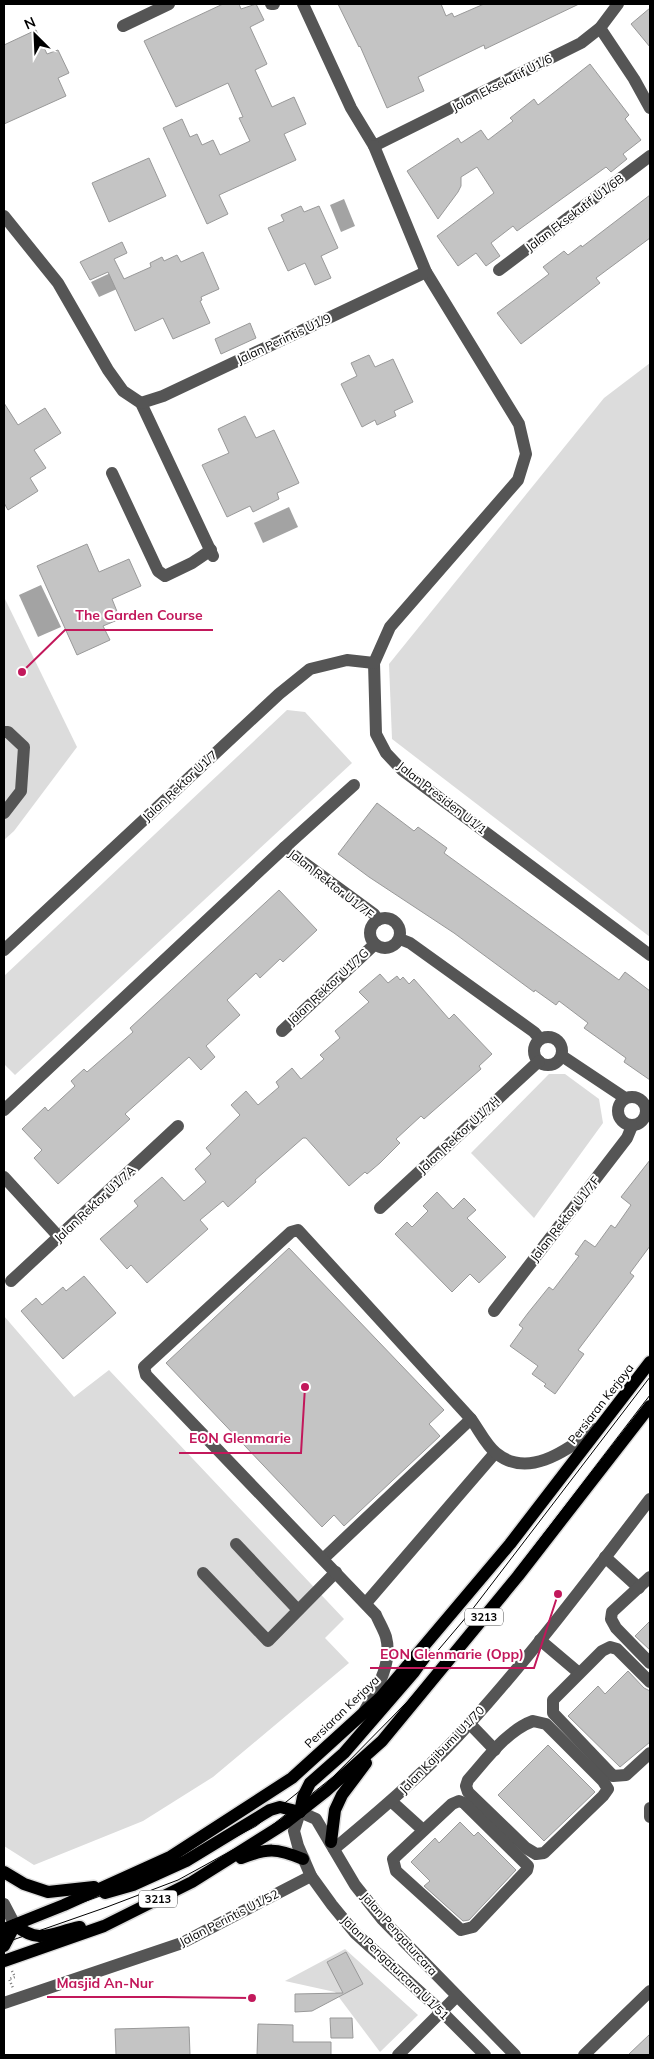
<svg xmlns="http://www.w3.org/2000/svg" width="654" height="2059" font-family="Mulish,sans-serif">
<style>
.green{fill:#dcdcdc}
.water{fill:#a3a3a3}
.building{fill:#c4c4c4;stroke:#999}
.lines{fill:none;stroke-linecap:round;stroke-linejoin:round}
.major-casing{stroke:#dbdbdb;stroke-width:15}
.path{stroke:#777;stroke-width:2.5;stroke-dasharray:1 2.5;stroke-linecap:butt}
.minor{stroke:#555;stroke-width:12}
.major{stroke:#000;stroke-width:12}
.tram{stroke:#000;stroke-width:1}
.labels{text-anchor:middle;stroke-width:4;stroke-linejoin:round;paint-order:stroke}
.shield{fill:#fff;stroke:#4c4c4c;stroke-width:1}
.shield-label{font-size:11px;font-weight:bold;fill:#000}
.street-label{font-size:12px;fill:#000;stroke:#fff}
.leader{fill:none;stroke:#c2185b;stroke-width:2}
.callout-dot{fill:#c2185b;stroke:#fff;stroke-width:2}
.callout-label{font-size:14px;text-anchor:middle;font-weight:bold;fill:#c2185b;stroke:#fff;stroke-width:4;stroke-linejoin:round;paint-order:stroke}
</style>
<rect width="100%" height="100%" fill="#fff"/>
<g class="green">
<polygon points="650,363 650,937 392,739 389,664 604,398"/>
<polygon points="4,597 77,747 14,831 4,840"/>
<polygon points="287,710 305,712 352,763 15,1075 4,1064 4,976"/>
<polygon points="549,1074 565,1074 599,1099 603,1123 534,1218 471,1153"/>
<polygon points="4,1316 74,1397 109,1370 344,1619 325,1638 349,1663 213,1777 143,1821 34,1865 4,1846"/>
<polygon points="345,1949 418,2015 380,2052 335,1992 285,1981"/>
</g>
<g class="water">
<polygon points="344,199 355,226 341,232 330,205"/>
<polygon points="119,269 126,285 99,297 91,282"/>
<polygon points="289,507 298,527 263,543 254,523"/>
<polygon points="41,585 61,627 38,637 19,595"/>
</g>
<g class="building">
<polygon points="223,4 239,4 241,9 256,4 264,20 250,27 267,64 255,70 272,107 294,97 306,124 284,134 296,160 219,195 228,214 207,224 163,128 182,119 190,137 197,134 202,145 213,140 220,155 250,141 239,118 243,117 228,83 176,107 144,41"/>
<polygon points="338,4 441,4 446,16 452,13 454,17 484,4 579,4 485,49 484,45 418,77 424,91 387,108 360,46 359,47"/>
<polygon points="650,8 650,47 631,24"/>
<polygon points="36,30 47,54 58,50 69,73 58,78 66,96 4,124 4,45"/>
<polygon points="590,64 629,115 625,119 641,140 623,154 627,159 611,172 606,167 517,231 513,226 491,243 500,256 486,266 476,253 458,266 437,236 494,193 477,167 461,177 461,186 458,192 438,219 407,171 458,138 461,143 481,130 488,140 513,121 510,118 534,99 538,105"/>
<polygon points="149,158 166,196 109,222 92,183"/>
<polygon points="650,195 650,238 596,278 600,283 521,344 497,313 549,274 543,267 564,251 568,255 581,245 582,247"/>
<polygon points="301,206 304,212 319,206 338,248 321,256 331,278 315,285 305,263 288,271 268,228 284,221 281,215"/>
<polygon points="122,242 127,253 114,259 124,279 151,267 150,263 162,257 164,261 177,255 181,262 203,252 219,289 201,297 202,300 200,301 210,323 173,339 163,318 135,331 108,272 90,280 80,262"/>
<polygon points="250,323 256,338 221,354 215,339"/>
<polygon points="369,355 375,367 393,359 413,402 394,411 396,416 377,425 375,420 362,427 341,384 357,376 351,363"/>
<polygon points="4,403 18,425 45,408 61,433 34,450 46,468 30,478 38,491 8,510 4,503"/>
<polygon points="245,416 256,438 274,430 299,483 277,493 279,499 253,512 250,506 227,517 202,465 229,453 218,429"/>
<polygon points="87,544 99,572 129,559 141,586 112,599 120,619 103,626 110,640 77,655 37,566"/>
<polygon points="377,803 414,831 418,827 447,848 444,853 619,980 625,972 650,991 650,1080 624,1062 626,1058 584,1028 588,1023 559,1001 556,1005 535,990 534,992 454,933 369,877 338,854"/>
<polygon points="279,890 317,930 283,962 280,959 260,978 256,973 227,1000 240,1015 206,1046 215,1057 201,1070 189,1057 125,1114 130,1119 58,1184 34,1158 42,1150 22,1129 45,1107 48,1111 75,1086 71,1081 84,1069 87,1072 133,1032 130,1028"/>
<polygon points="380,974 388,983 397,976 400,980 403,977 409,984 414,979 449,1019 454,1014 492,1054 479,1066 481,1069 424,1119 421,1116 396,1139 400,1143 380,1163 367,1174 365,1172 349,1186 306,1138 303,1138 255,1180 256,1182 228,1207 223,1201 200,1220 208,1229 147,1283 131,1265 127,1269 100,1239 138,1206 134,1201 162,1177 184,1201 206,1182 195,1169 211,1154 206,1148 240,1115 231,1105 246,1091 258,1105 279,1087 276,1082 292,1068 301,1079 324,1059 320,1055 340,1038 335,1031 369,1002 359,992"/>
<polygon points="650,1160 650,1246 630,1273 634,1276 578,1350 584,1354 555,1394 544,1386 546,1384 532,1374 538,1366 510,1346 523,1328 519,1325 528,1313 549,1287 553,1290 579,1256 575,1254 585,1240 595,1247 611,1225 615,1228 631,1205 621,1197"/>
<polygon points="437,1192 453,1209 464,1198 476,1210 467,1218 506,1257 479,1283 470,1274 452,1292 395,1234 407,1222 412,1227 428,1211 423,1206"/>
<polygon points="289,1248 444,1410 429,1424 440,1436 344,1526 334,1515 322,1527 166,1363"/>
<polygon points="84,1276 116,1313 63,1359 21,1311 36,1298 42,1305 63,1287 66,1291"/>
<polygon points="650,1621 650,1650 635,1636"/>
<polygon points="628,1671 644,1688 650,1691 650,1742 620,1767 568,1716 598,1686 605,1694"/>
<polygon points="548,1745 595,1792 544,1841 498,1795"/>
<polygon points="460,1822 474,1836 478,1832 516,1870 469,1920 463,1921 424,1886 430,1881 411,1862 435,1838 439,1843"/>
<polygon points="346,1952 363,1984 312,2011 295,2012 295,1994 343,1993 327,1962"/>
<polygon points="330,2018 352,2018 353,2038 331,2038"/>
<polygon points="258,2024 293,2025 293,2042 331,2042 331,2055 257,2055"/>
<polygon points="189,2027 190,2055 116,2055 115,2029"/>
<polygon points="650,2034 650,2055 628,2055"/>
</g>
<g class="lines">
<g class="major-casing">
<g id="major">
<polyline points="300,1812 303,1797 310,1783 344,1753 414,1672 426,1655"/>
<polyline points="331,1842 335,1810 342,1795 366,1763"/>
<path d="M241 1858C268 1848 276 1848 303 1859"/>
<polyline points="4,1872 24,1884 48,1892 94,1887"/>
<polyline points="105,1893 133,1885 186,1861 270,1810 280,1807 300,1812"/>
<path d="M15 1925C40 1945 51 1933 80 1927"/>
<polyline points="4,1929 64,1905 170,1857 292,1778 380,1698 510,1544 650,1362"/>
<polyline points="4,1946 15,1925"/>
<polyline points="4,1961 104,1926 192,1882 284,1824 326,1791 382,1741 518,1576 650,1406"/>
</g>
</g>
<polyline class="path" points="12,1971 15,1977 9,1979 13,1988"/>
<g class="minor">
<polyline points="271,4 274,4"/>
<polyline points="303,4 351,108 374,146 581,43 600,28 618,4"/>
<polyline points="123,26 169,4"/>
<polyline points="600,28 634,79 650,108"/>
<polyline points="374,146 426,272 519,424 526,454 518,480 390,627 374,663 376,734 386,753 402,770 650,955"/>
<polyline points="4,216 58,283 108,370 123,391 141,403 213,556"/>
<polyline points="499,270 650,156"/>
<polyline points="141,403 163,396 426,272"/>
<polyline points="112,473 158,571 165,576 192,563 211,550"/>
<polyline points="4,732 8,732 24,747 21,791 4,813"/>
<polyline points="284,848 374,914 378,920"/>
<circle cx="385" cy="933" r="15"/>
<polyline points="400,939 410,943 534,1032 540,1039"/>
<polyline points="4,950 279,694 310,669 347,660 374,663"/>
<polyline points="282,1031 375,944"/>
<circle cx="548" cy="1051" r="14"/>
<polyline points="562,1056 625,1098"/>
<circle cx="632" cy="1111" r="14"/>
<polyline points="4,1110 284,848 354,785"/>
<polyline points="4,1177 59,1237"/>
<polyline points="380,1208 539,1061"/>
<polyline points="11,1281 178,1126"/>
<polyline points="494,1311 627,1138 632,1126"/>
<polyline points="236,1544 298,1610"/>
<polyline points="605,1557 639,1588"/>
<polyline points="323,1559 471,1419"/>
<polyline points="203,1573 268,1641 336,1572"/>
<polyline points="650,1577 612,1612 611,1619 616,1628 650,1663"/>
<polyline points="366,1603 495,1453"/>
<polyline points="540,1640 579,1673"/>
<polyline points="650,1682 617,1649 610,1647 602,1651 553,1700 553,1713 613,1776 626,1775 650,1753"/>
<path d="M364 1712C376 1690 393 1664 386 1637 384 1630 379 1622 376 1615L146 1375 144 1367 291 1232 298 1230 471 1419C479 1430 486 1445 496 1453 529 1480 568 1449 596 1429"/>
<path d="M533 1721 546 1724 603 1781 608 1789 603 1796 544 1853 536 1854 526 1848 468 1792 466 1786 468 1780C486 1760 506 1731 533 1721Z"/>
<polyline points="470,1724 495,1750"/>
<polyline points="391,1801 423,1830"/>
<polygon points="459,1801 464,1803 528,1866 527,1870 473,1927 461,1930 396,1871 393,1859 452,1804"/>
<polyline points="650,1808 650,1817"/>
<path d="M334 1849C382 1809 429 1769 470 1723 534 1652 592 1575 650 1499"/>
<polyline points="4,1904 15,1925"/>
<polyline points="4,2003 182,1943 311,1876"/>
<polyline points="398,2055 457,1996"/>
<polyline points="485,2055 441,2011 355,1933 332,1905 311,1876 298,1846 294,1831 300,1812 316,1819 355,1885 382,1919 515,2055"/>
<polyline points="584,2055 650,1991"/>
</g>
<use href="#major" class="major"/>
<g class="tram">
<polyline points="4,1930 171,1871 256,1826 326,1770 401,1694 468,1615 650,1377"/>
<polyline points="4,1943 107,1907 178,1880 260,1835 333,1777 408,1701 478,1620 650,1395"/>
</g>
</g>
<g class="labels">
<g class="shield">
<rect x="465" y="1608.5" width="38" height="17" rx="4"/>
<rect x="139" y="1890.5" width="38" height="17" rx="4"/>
</g>
<g class="shield-label">
<text x="484" y="1621">3213</text>
<text x="158" y="1903">3213</text>
</g>
<g class="street-label">
<text transform="translate(502 83) rotate(-27)" y="4">Jalan Eksekutif U1/6</text>
<text transform="translate(575 213) rotate(-37)" y="4">Jalan Eksekutif U1/6B</text>
<text transform="translate(284 339) rotate(-25)" y="4">Jalan Perintis U1/9</text>
<text transform="translate(180 786) rotate(-43)" y="4">Jalan Rektor U1/7</text>
<text transform="translate(442 798) rotate(38)" y="4">Jalan Presiden U1/1</text>
<text transform="translate(331 884) rotate(38)" y="4">Jalan Rektor U1/7F</text>
<text transform="translate(328 987) rotate(-43)" y="4">Jalan Rektor U1/7G</text>
<text transform="translate(459 1135) rotate(-43)" y="4">Jalan Rektor U1/7H</text>
<text transform="translate(95 1204) rotate(-43)" y="4">Jalan Rektor U1/7A</text>
<text transform="translate(565 1219) rotate(-52)" y="4">Jalan Rektor U1/7F</text>
<text transform="translate(601 1404) rotate(-52)" y="4">Persiaran Kerjaya</text>
<text transform="translate(342 1712) rotate(-44)" y="4">Persiaran Kerjaya</text>
<text transform="translate(442 1750) rotate(-46)" y="4">Jalan Kajibumi U1/70</text>
<text transform="translate(229 1918) rotate(-27)" y="4">Jalan Perintis U1/52</text>
<text transform="translate(399 1934) rotate(48)" y="4">Jalan Pengaturcara</text>
<text transform="translate(395 1968) rotate(44)" y="4">Jalan Pengaturcara U1/51</text>
</g>
</g>
<path class="leader" d="M22 672L65 630H213M305 1387L301 1453H179M558 1594L534 1668H370M252 1998L164 1997H47"/>
<g class="callout-dot">
<circle cx="22" cy="672" r="5"/>
<circle cx="305" cy="1387" r="5"/>
<circle cx="558" cy="1594" r="5"/>
<circle cx="252" cy="1998" r="5"/>
</g>
<g class="callout-label">
<text x="139" y="620">The Garden Course</text>
<text x="240" y="1443">EON Glenmarie</text>
<text x="452" y="1659">EON Glenmarie (Opp)</text>
<text x="105" y="1988">Masjid An-Nur</text>
</g>
<rect width="654" height="2059" fill="none" stroke="#000000" stroke-width="10"/>
<g transform="translate(35 35) rotate(336)" stroke="#ffffff" stroke-width="4" paint-order="stroke">
<path d="M0-4L9 19L0 12L-9 19Z" fill="#000000"/>
<text y="-8" font-size="14" font-weight="bold" text-anchor="middle" fill="#000000">N</text>
</g>
</svg>
